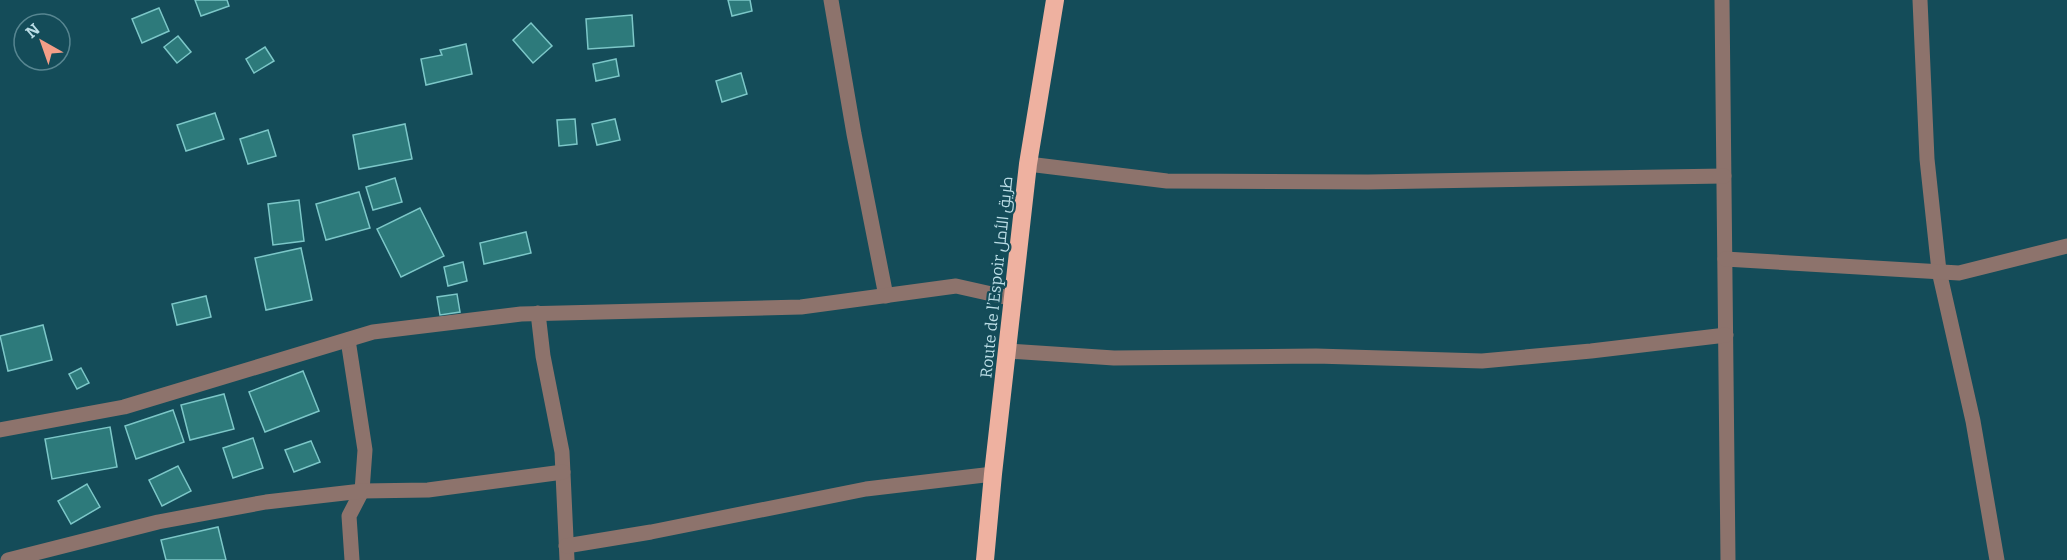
<svg xmlns="http://www.w3.org/2000/svg" width="2067" height="560" font-family="Bitter,Cairo,serif">
<style>
.building{fill:#2d7a7b;stroke:#7cc7c8;stroke-width:1.5}
.lines{fill:none;stroke-linecap:round;stroke-linejoin:round}
.minor{stroke:#8d736c;stroke-width:15}
.highway{stroke:#eeb1a0;stroke-width:18}
.labels{text-anchor:middle;stroke-width:4.5;stroke-linejoin:round;paint-order:stroke}
.street-label{font-size:16px;fill:#bbdde6;stroke:#144c59}
</style>
<rect width="100%" height="100%" fill="#144c59"/>
<g class="building">
<polygon points="195,0 227,0 229,6 201,16"/>
<polygon points="728,0 750,0 752,11 732,16"/>
<polygon points="159,8 169,31 142,43 132,19"/>
<polygon points="632,15 634,46 588,49 586,19"/>
<polygon points="531,23 552,46 533,63 513,40"/>
<polygon points="178,36 191,52 177,63 164,47"/>
<polygon points="466,44 472,74 426,85 421,59 442,55 440,50"/>
<polygon points="265,47 274,61 254,73 246,59"/>
<polygon points="616,59 619,76 596,81 593,64"/>
<polygon points="741,73 747,94 722,102 716,81"/>
<polygon points="215,113 224,139 186,151 177,125"/>
<polygon points="575,119 577,144 559,146 557,120"/>
<polygon points="615,119 620,140 597,145 592,124"/>
<polygon points="405,124 412,159 359,169 353,135"/>
<polygon points="268,130 276,156 248,164 240,139"/>
<polygon points="395,178 402,202 373,210 366,187"/>
<polygon points="359,192 370,228 326,240 316,204"/>
<polygon points="299,200 304,241 273,245 268,204"/>
<polygon points="420,208 444,256 401,277 377,229"/>
<polygon points="526,232 531,253 484,264 480,243"/>
<polygon points="301,248 312,300 266,310 255,258"/>
<polygon points="463,262 467,281 448,286 444,267"/>
<polygon points="457,294 460,312 440,315 437,297"/>
<polygon points="206,296 211,317 177,325 172,304"/>
<polygon points="43,325 52,360 8,371 0,336"/>
<polygon points="81,368 89,383 77,389 69,374"/>
<polygon points="303,371 319,411 265,432 249,392"/>
<polygon points="224,394 234,429 190,440 181,405"/>
<polygon points="173,410 184,442 136,459 125,426"/>
<polygon points="110,427 117,467 52,479 45,439"/>
<polygon points="253,438 263,468 233,478 223,448"/>
<polygon points="311,441 320,462 294,472 285,450"/>
<polygon points="178,466 191,491 162,506 149,480"/>
<polygon points="87,484 100,507 71,524 58,501"/>
<polygon points="218,527 226,560 166,560 161,540"/>
</g>
<g class="lines">
<g class="minor">
<polyline points="831,0 854,134 886,296"/>
<polyline points="1722,0 1728,560"/>
<polyline points="1920,0 1927,159 1939,271 1973,421 1997,560"/>
<polyline points="1028,164 1167,181 1368,182 1724,176"/>
<polyline points="1725,259 1959,273 2067,246"/>
<polyline points="538,313 543,356 562,452 567,560"/>
<polyline points="348,340 365,450 362,491 349,516 352,560"/>
<polyline points="1008,351 1114,358 1316,356 1482,361 1591,351 1726,335"/>
<polyline points="0,430 124,407 373,332 521,314 801,307 956,286 1014,299"/>
<polyline points="566,546 651,532 866,489 993,474"/>
<polyline points="8,560 158,522 266,502 362,491 428,490 563,472"/>
</g>
<polyline class="highway" points="985,560 993,474 1028,164 1055,0"/>
</g>
<g class="labels">
<g class="street-label">
<text transform="translate(996 277) rotate(-84)" y="6">Route de l’Espoir طريق الأمل</text>
</g>
</g>
<g transform="translate(42 42) rotate(320)"><circle r="28" fill="#144c59" stroke="#578691" stroke-width="1.5"/>
<path d="M0-4.5L10 22L0 15L-10 22Z" fill="#f49e87"/>
<text y="-9" font-size="16" font-weight="bold" text-anchor="middle" fill="#bbdde6">N</text>
</g>
</svg>
